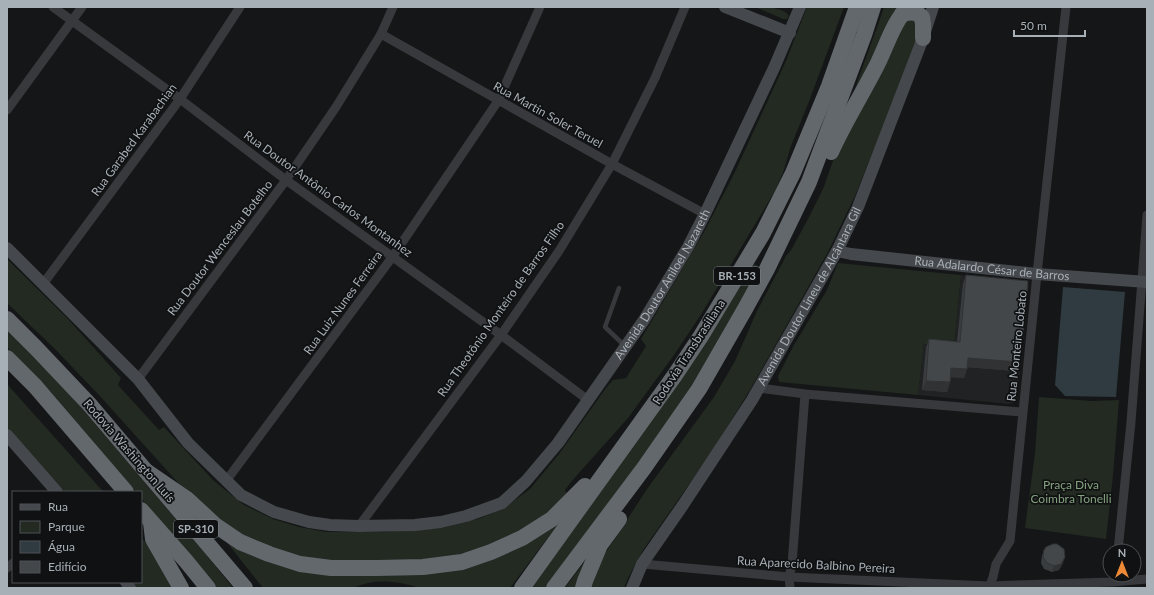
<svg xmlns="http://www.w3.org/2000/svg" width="1154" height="595" font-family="Lato,sans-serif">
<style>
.built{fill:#212224}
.green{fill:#222a22}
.water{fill:#2f3b40}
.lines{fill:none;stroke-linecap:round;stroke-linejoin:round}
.lane{stroke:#37393c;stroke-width:4.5}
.street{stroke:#37393c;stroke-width:9}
.secondary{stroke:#45484c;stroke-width:12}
.highway{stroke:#63686d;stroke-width:16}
.wall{fill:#3a3d40}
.shaded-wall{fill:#303234}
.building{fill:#44474a;stroke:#303234}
.labels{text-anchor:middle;stroke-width:3.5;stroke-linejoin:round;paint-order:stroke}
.shield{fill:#101112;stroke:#7a8086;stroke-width:1}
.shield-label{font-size:11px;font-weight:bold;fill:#a8b0b7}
.street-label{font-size:12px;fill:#a8b0b7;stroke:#101112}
.park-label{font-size:12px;fill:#84a27f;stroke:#101112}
</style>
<rect width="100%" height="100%" fill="#151617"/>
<polygon class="built" points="961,275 1026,282 1029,285 1017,400 1013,403 1009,404 918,395 924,344 954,347"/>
<g class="green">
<path d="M755 7C764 7 784 7 789 16L787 19H783Z"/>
<polygon points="807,7 844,7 810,99 791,146 783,173 775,191 702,313 674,355 628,418 571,482 565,490 567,494 558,503 533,525 464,557 332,565 244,540 190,496 98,394 56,350 7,303 7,259 68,319 121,378 118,385 159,430 164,427 213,480 244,505 273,519 299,527 327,532 385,532 442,528 478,519 504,508 530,489 559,454 606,388 613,380 626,378 646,346 641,339 704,232 734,174 786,61"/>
<polygon points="884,7 903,7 854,91 880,19"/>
<polygon points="908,17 922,24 894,99 855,196 828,252 750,390 709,456 643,550 628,578 624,588 590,588 602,558 612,543 647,489 714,397 735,361 757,311 786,256 791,250 808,219 823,189 839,144"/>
<polygon points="838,263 961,275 954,347 924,344 918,395 779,382 778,376 794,345 827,290"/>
<polygon points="754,264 761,267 713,356 652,445 546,588 529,588"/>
<polygon points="7,328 61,384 204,552 233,588 216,588 197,563 141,498 141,492 136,492 51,392 7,347"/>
<polygon points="7,384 99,487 104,492 65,492 7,427"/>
<polygon points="1039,397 1092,401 1119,400 1113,476 1106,539 1025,528 1035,453"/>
<path d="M562 519 510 588H419C399 581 373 578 354 588H263L225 540 285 566 449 569Z"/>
<polygon points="141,537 160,560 174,588 135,588 131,582 141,582"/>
<polygon points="591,553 579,588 565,588"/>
</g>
<polygon class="water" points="1063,287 1125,292 1116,397 1065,396 1055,385"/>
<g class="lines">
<polyline class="lane" points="619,288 605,327 625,346"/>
<g class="street">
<polyline points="53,7 180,99 286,180 501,335 588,400"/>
<polyline points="381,34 612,164 705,214"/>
<polyline points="7,110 82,7"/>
<polyline points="43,284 180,99 240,7"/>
<polyline points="138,379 286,180 336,107 381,34 393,7"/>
<polyline points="759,388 805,394 1022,412"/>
<polyline points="226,481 393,256 498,101 540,7"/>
<polyline points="359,526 501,335 559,251 612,164 655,78 685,7"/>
<polyline points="1118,551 1131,422 1147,215"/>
<polyline points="642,564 789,577 989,586 1112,582 1147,579"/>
<polyline points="7,568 13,563"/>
<polyline points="790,588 789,577 792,564 805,394"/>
<polyline points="989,588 993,577 996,564 1010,541 1037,274 1066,7"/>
</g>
<g class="secondary">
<polyline points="725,7 790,33"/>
<path id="s1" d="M7 248 138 379 188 443 241 495 274 512 309 522 330 525 359 526 415 525 441 522 466 516 502 503 526 481 558 443 644 320 688 247 705 214 774 68 800 7"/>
<path id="s2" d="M837 251 851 254 1037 274 1147 282"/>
<polyline points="7,435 57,492"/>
<polyline points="126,582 130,588"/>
<path id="s3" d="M632 588 642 564 683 505 752 400 837 251 858 207 923 38 933 7"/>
</g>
<g class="highway">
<path d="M902 14C911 12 915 11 922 17L923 24V38"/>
<path d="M831 152C845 121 863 93 878 63 886 47 895 18 909 7"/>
<polyline points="7,319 36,348 89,404 245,588"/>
<polyline points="7,358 35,386 126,492"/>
<polyline points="146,471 187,499 215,525 240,542 269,554 300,564 331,568 377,568 423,567 462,562 491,552 522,538 552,519 585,486"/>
<polyline points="141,510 186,561 208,588"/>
<polyline points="151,522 153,539 181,588"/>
<polyline points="522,588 675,375 701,336 763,233 793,173 829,86 857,7"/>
<polyline points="554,588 644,468 699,389 745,309 767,269 809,182 864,35 873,7"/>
<polyline points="583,588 585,581 600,545 619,519"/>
</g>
</g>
<g class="wall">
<polygon points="966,275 1021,339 1018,362 1015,371 967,367 964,378 951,377 950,382 947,392 922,390 926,348 929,339 957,342 963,284"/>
<polygon points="1044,550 1063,563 1059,570 1052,572 1044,569 1041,563 1042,556"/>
</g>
<g class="shaded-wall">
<polygon points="968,358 1018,362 1015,371 965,367"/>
<polygon points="951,368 967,369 964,378 948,377"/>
<polygon points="926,381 950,382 947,392 922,390"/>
<polygon points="1065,557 1063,563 1059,570 1052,572 1054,566"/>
</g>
<g class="building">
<polygon points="966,275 1028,281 1023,333 1021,333 1018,362 968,358 967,369 951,368 950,382 926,381 929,339 960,342"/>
<polygon points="1053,544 1057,544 1064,549 1065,557 1061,564 1054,566 1047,563 1043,557 1044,550 1046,547"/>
</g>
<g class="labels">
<g class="shield">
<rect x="714" y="267" width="46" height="18" rx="3"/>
<rect x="174" y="520" width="44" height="18" rx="3"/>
</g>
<g class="shield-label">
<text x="737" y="280">BR-153</text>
<text x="196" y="533">SP-310</text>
</g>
<g class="street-label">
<text transform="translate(548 115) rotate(29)" y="4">Rua Martin Soler Teruel</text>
<text transform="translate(134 140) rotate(-54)" y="4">Rua Garabed Karabachian</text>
<text transform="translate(328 194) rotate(36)" y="4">Rua Doutor Antônio Carlos Montanhez</text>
<text transform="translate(220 248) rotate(-53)" y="4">Rua Doutor Wenceslau Botelho</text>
<text dy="4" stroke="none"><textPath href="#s2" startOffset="156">Rua Adalardo César de Barros</textPath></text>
<text dy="4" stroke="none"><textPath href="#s1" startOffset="883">Avenida Doutor Aniloel Nazareth</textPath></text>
<text dy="4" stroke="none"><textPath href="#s3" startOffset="342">Avenida Doutor Lineu de Alcântara Gil</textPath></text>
<text transform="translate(343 303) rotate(-54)" y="4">Rua Luiz Nunes Ferreira</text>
<text transform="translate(501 309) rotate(-55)" y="4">Rua Theotônio Monteiro de Barros Filho</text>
<text transform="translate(1017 346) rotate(-84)" y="4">Rua Monteiro Lobato</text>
<text transform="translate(689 352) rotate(-57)" y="4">Rodovia Transbrasiliana</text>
<text transform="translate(129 451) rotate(49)" y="4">Rodovia Washington Luís</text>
<text transform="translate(816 565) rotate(3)" y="4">Rua Aparecido Balbino Pereira</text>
</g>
<g class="park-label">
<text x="1071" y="489">Praça Diva<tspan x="1071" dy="14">Coimbra Tonelli</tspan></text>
</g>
</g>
<rect width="1154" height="595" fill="none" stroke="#a8b0b7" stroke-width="16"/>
<rect x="12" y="491" width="130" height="92" fill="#101112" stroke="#4d5154"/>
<rect x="20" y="504" width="20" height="6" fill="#45484c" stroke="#4d5154"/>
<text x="48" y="511" font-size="12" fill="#a8b0b7">Rua</text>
<rect x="20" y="521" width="20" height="12" fill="#222a22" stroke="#4d5154"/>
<text x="48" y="531" font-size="12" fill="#a8b0b7">Parque</text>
<rect x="20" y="541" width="20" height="12" fill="#2f3b40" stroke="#4d5154"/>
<text x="48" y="551" font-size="12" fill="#a8b0b7">Água</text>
<rect x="20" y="561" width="20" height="12" fill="#44474a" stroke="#4d5154"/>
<text x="48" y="571" font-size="12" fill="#a8b0b7">Edifício</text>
<g transform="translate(1122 563)"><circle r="19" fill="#101112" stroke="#4d5154"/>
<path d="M0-3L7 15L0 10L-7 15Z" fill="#ed8a37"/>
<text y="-6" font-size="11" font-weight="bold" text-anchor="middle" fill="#a8b0b7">N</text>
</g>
<path d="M1014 30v6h71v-6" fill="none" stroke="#a8b0b7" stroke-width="2"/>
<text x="1020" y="30" font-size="12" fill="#a8b0b7" stroke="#101112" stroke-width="3" paint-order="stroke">50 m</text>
</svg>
